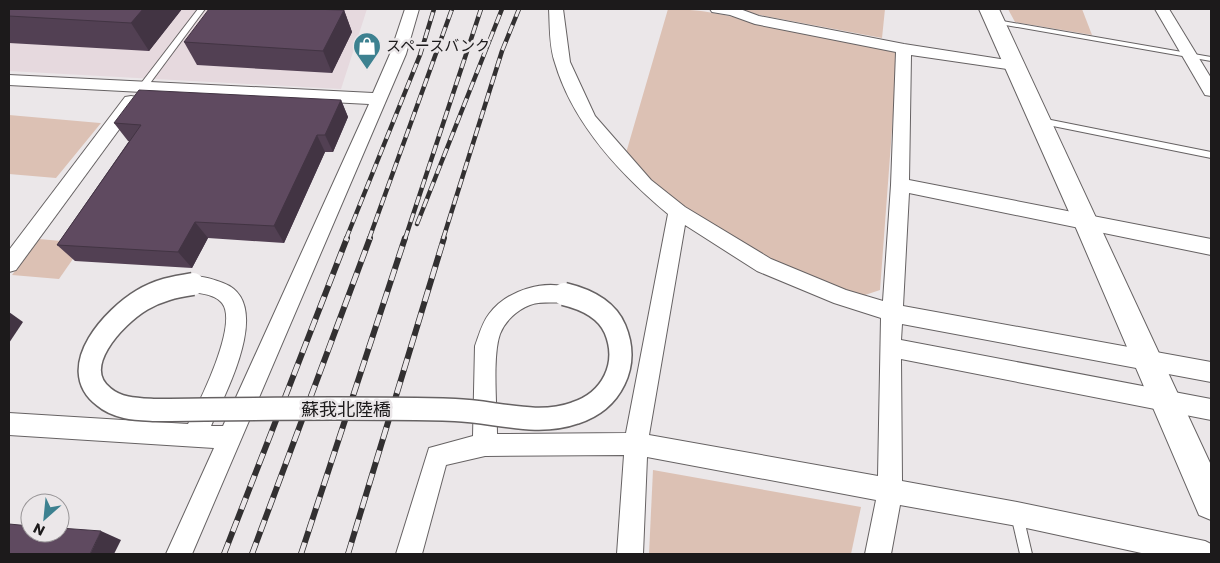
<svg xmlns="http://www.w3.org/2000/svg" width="1220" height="563" font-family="Poppins,'Noto Sans JP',sans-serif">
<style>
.built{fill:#e6d9de}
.green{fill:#dcc1b4}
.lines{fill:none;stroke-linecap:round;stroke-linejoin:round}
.lane-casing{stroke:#666263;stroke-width:2}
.street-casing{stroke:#666263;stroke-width:2}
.secondary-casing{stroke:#666263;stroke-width:2}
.lane{fill:#fff;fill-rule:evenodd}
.street{fill:#fff;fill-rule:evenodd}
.secondary{fill:#fff;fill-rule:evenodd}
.rail-far1-casing{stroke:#323031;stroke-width:4.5}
.rail-casing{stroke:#323031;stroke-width:6}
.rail-far1{stroke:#ebe7e9;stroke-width:3;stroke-dasharray:9;stroke-linecap:butt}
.rail{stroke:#ebe7e9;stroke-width:4.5;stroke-dasharray:12;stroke-linecap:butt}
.street-bridge-casing{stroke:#666263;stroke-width:25;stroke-linecap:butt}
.street-bridge{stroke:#fff;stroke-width:22}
.wall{fill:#524053}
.shaded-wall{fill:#423443}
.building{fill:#5f4a60;stroke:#423443}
.labels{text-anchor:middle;stroke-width:5;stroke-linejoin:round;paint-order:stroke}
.far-poi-label{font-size:15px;fill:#1c1a1b;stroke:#ebe7e9;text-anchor:start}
.street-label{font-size:18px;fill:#1c1a1b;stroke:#ebe7e9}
</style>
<rect width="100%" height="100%" fill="#ebe7e9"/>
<polygon class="built" points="9,9 367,9 341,89 9,71"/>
<g class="green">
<path d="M668 9C704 9 728 16 763 23 808 33 853 41 898 49L880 290 862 296 784 268 666 197 626 153Z"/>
<polygon points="745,9 885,9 882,38 749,13"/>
<polygon points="1008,9 1082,9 1092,35 1015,22"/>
<polygon points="9,115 100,123 101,123 56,178 9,174"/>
<polygon points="39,239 84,243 59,279 12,275"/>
<polygon points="653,470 861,507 851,554 649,554"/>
</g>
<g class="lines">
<g class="lane-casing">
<g id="lane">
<polygon points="198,9 205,9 145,90 139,90 139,86"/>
<polygon points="991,19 1211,57 1211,61 994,23 990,21"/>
<polygon points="1041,118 1211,152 1211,158 1038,123 1037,121"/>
<polygon points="1017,509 1021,511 1023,515 1032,554 1020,554 1011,515 1013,511"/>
</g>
</g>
<g class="street-casing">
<g id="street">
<path d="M405 9H419L406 54 192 554H166L214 448 9 435V413L188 424C199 403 239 324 222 303 214 293 197 294 186 290L183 284 186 278C198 274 212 279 223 283 275 302 225 394 211 426H223L369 104 9 85V75L373 93 390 54Z"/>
<path d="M549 9H563L570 62 595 116 651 180 685 207 771 259 846 290 883 301 891 185 896 52 755 24 730 15 712 12 710 9H740L759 16 904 44 1019 62 1022 65 1019 68 1014 70 911 55 909 180 1211 239V255L909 193 903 306 1211 362V382L902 324 901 340 1211 399V420L901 359 902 481 1017 502 1205 541 1211 544V554H1146L1017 526 900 505 891 554H865L876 500 647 457 643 554H617L624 455 485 456 446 465 422 554H396L429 448 473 436 475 346C479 335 482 323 489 314 507 290 544 279 571 288L574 294 571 300C558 305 543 300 530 305 517 310 505 321 500 334 492 356 497 408 497 434L626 433 668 214C620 174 573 124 555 63 549 46 550 26 549 9ZM685 225 757 271 834 303 881 318 878 476 649 435Z"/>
<polygon points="1155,9 1169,9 1211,78 1211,96 1205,95"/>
<polygon points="131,96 137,97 139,101 137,105 16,270 9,272 9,250 125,97"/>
</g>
</g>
<g class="secondary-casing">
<polygon id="secondary" points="979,9 999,9 1211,465 1211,520 1199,515 1073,221"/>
</g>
<use href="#lane" class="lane"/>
<use href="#street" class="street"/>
<use href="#secondary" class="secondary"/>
<g class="rail-far1-casing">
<g id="rail-far1">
<polyline points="417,224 502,9"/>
<polyline points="346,239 420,55 434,9"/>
<polyline points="369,239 452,9"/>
<polyline points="405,239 481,9"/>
<polyline points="443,239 502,51 519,9"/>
</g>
</g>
<g class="rail-casing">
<g id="rail">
<polyline points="224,554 347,238"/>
<polyline points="252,554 370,238"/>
<polyline points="301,554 405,238"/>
<polyline points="348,554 444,238"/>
</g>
</g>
<use href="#rail-far1" class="rail-far1"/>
<use href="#rail" class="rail"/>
<g class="street-bridge-casing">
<path id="street-bridge" d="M193 284C174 287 159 290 142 300 115 316 65 368 104 397 118 409 138 409 155 410 255 409 355 407 455 410 494 411 536 427 575 413 612 401 630 365 615 329 606 308 585 299 564 294"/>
</g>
<use href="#street-bridge" class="street-bridge"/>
</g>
<g class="wall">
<polygon points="9,9 182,9 149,51 9,43"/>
<polygon points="344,10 352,32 332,73 197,65 184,42"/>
<polygon points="341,100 348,117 333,152 325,152 284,243 208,238 192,268 75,261 57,245 129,141 128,141 114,123"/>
</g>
<g class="shaded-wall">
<polygon points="143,9 182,9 149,51 131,23"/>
<polygon points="344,10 352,32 332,73 323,51"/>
<polygon points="341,100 348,117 333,152 325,135"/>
<polygon points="317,135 325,152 284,243 274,226"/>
<polygon points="195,222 208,238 192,268 178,252"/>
<polygon points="9,312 23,322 9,343"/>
<polygon points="101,531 121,540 114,554 90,554"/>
</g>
<g class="building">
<polygon points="9,9 143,9 131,23 9,16"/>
<polygon points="209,9 307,9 344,10 323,51 184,42"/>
<polygon points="139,90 341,100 325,135 317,135 274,226 195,222 178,252 57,245 141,125 114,123"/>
<polygon points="9,524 30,526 30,533 60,533 60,528 101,531 90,554 9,554"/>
</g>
<defs>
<g id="shop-pin" transform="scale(1.4375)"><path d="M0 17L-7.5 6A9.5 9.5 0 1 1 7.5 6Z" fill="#3d8190" stroke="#ebe7e9"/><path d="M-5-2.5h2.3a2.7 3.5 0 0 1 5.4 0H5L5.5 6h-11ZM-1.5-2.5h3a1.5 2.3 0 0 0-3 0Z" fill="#fff"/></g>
</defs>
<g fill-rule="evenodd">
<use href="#shop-pin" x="367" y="46"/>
</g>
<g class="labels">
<g class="far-poi-label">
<text x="386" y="51">スペースバンク</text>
</g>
<g class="street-label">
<text x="346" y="416">蘇我北陸橋</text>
</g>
</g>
<rect width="1220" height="563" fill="none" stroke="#1c1a1b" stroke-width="20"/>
<g transform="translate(45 518) rotate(207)"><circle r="24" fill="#ebe7e9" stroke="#989597"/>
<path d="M0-4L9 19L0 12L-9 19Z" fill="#3d8190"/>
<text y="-8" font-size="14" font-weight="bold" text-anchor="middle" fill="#1c1a1b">N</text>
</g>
</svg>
